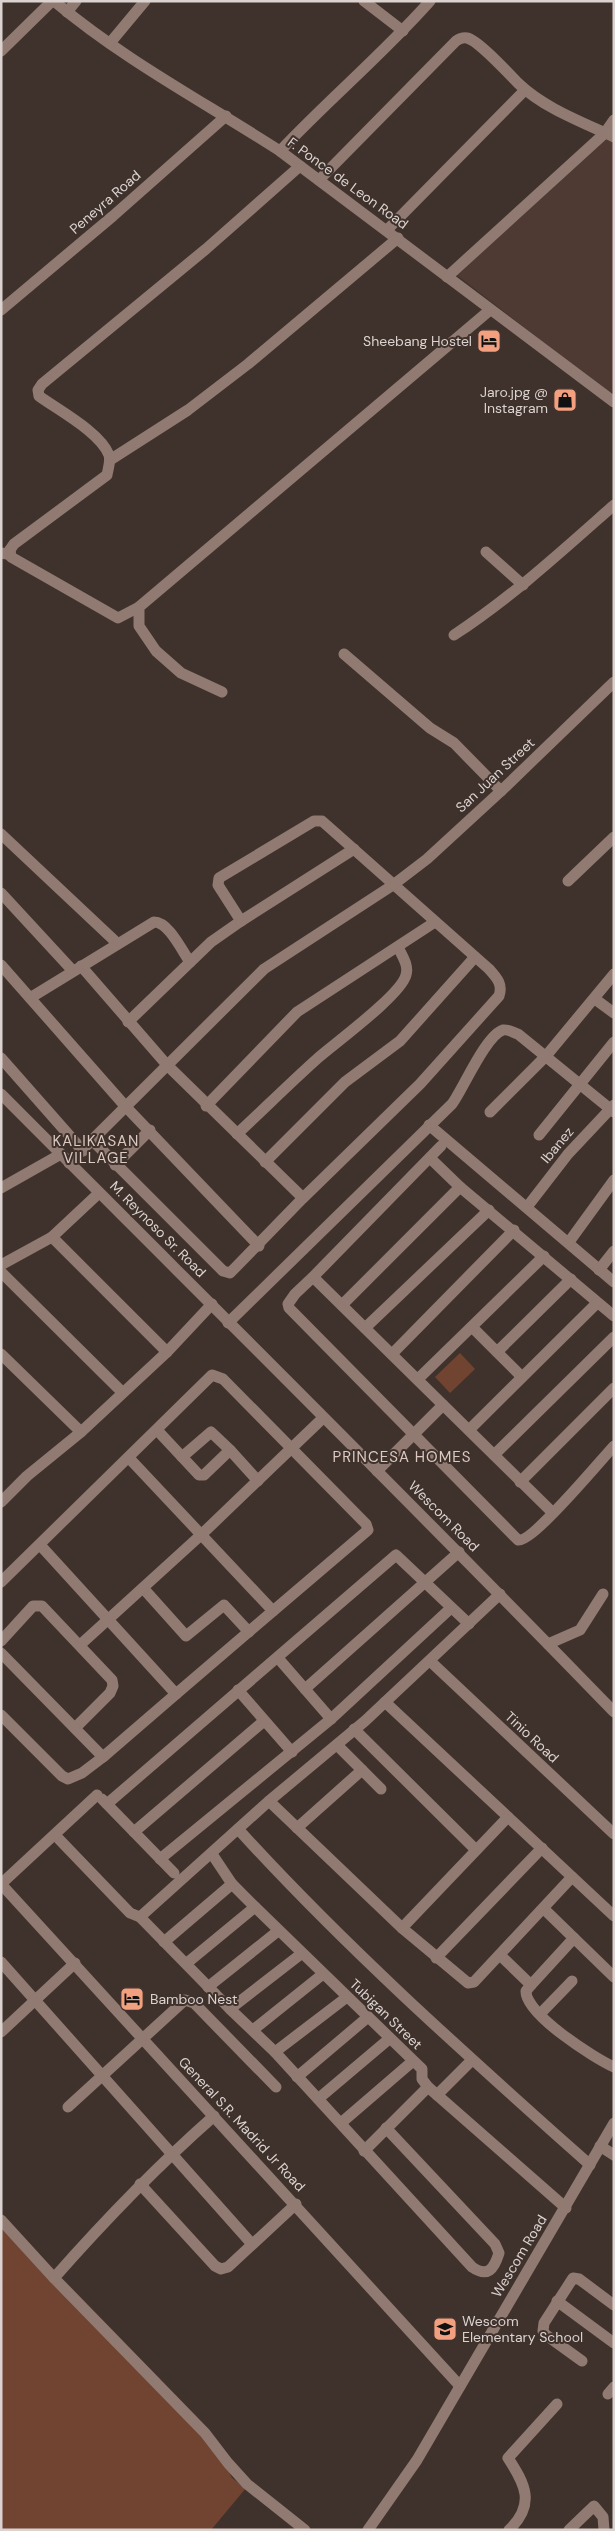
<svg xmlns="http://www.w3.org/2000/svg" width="615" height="2531" font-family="'DM Sans',sans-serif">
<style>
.built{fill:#4e3a32}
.green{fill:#714431}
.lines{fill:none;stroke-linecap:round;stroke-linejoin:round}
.minor{stroke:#917a71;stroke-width:11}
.labels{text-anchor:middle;stroke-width:4;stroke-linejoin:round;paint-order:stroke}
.street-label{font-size:14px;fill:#dcd3d0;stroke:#3f322c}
.poi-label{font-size:14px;fill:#dcd3d0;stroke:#3f322c;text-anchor:end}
.neighbourhood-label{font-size:15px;letter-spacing:1px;fill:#dbc9c2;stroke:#3f322c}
</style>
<rect width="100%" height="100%" fill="#3f322c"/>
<polygon class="built" points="605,133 614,140 614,389 610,394 453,272"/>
<g class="green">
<polygon points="460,1353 475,1369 450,1393 435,1377"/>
<polygon points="1,2224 216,2446 232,2478 246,2488 211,2530 1,2530"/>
</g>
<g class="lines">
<g class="minor">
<path d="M54 1C124 60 204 102 280 151L614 402"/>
<polyline points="364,1 403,31"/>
<polyline points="67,12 76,1"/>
<polyline points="110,43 145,1"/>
<polyline points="1,51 52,1"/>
<path d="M280 151C329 99 383 54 430 1"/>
<path d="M319 180 456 41C459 39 462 37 467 38 478 40 509 74 519 84 544 108 582 122 614 137"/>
<polyline points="387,230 525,90"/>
<polyline points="447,277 605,133 614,120"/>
<polyline points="1,310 113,216 226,116"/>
<polyline points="110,460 188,410 248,364 398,238"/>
<polyline points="10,550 11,557 118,618 139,607"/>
<polyline points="486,552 523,585"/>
<path d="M1 553 7 554 14 544 107 475C108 469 111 461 109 455 100 432 58 410 39 396L38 390 42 384 206 249 300 166"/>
<path d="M454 635C512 597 562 551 614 505"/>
<polyline points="344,654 430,728 454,743 501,791"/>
<polyline points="222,692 181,673 156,651 139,626 139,607 490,310"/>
<polyline points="1,834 117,943"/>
<polyline points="568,881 614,837"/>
<polyline points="1,893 73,971"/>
<polyline points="1,965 126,1107 259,1246"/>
<polyline points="81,966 167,1065 303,1198"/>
<path d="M30 998 154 922C169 922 182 951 190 962"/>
<polyline points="595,999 614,1013"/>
<polyline points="128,1022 211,942 241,921 354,849"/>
<polyline points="1,1058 83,1151"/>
<path d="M1 1094C206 1300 412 1503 614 1712"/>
<polyline points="206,1106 297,1012 435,922"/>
<polyline points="490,1112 546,1056 614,974"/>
<polyline points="429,1125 614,1282"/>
<path d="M237 1134C264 1109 290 1083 318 1058 335 1043 401 995 406 975 409 965 402 956 398 947"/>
<polyline points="539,1135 614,1042"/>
<path d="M93 1141 223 1271 230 1273 303 1198 420 1084 499 996C503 984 497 978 489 969L322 821H314L219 878 218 885 241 921"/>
<path d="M441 1146 313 1277 295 1294 288 1304 289 1308 518 1540C532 1543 601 1460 614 1446"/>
<polyline points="430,1158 460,1187 614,1316"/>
<polyline points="265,1162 345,1082 400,1041 475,957"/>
<polyline points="69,1163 264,969 393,885 427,859 501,791 614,682"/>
<polyline points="115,1165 150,1130"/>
<polyline points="1,1188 61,1154"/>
<polyline points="527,1207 568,1154 614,1105"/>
<polyline points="52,1237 167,1352"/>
<polyline points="569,1242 614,1180"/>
<polyline points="1,1265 52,1237 99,1193"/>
<polyline points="599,1270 614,1251"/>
<polyline points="1,1272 122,1392"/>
<polyline points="313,1277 553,1513"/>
<polyline points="342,1305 460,1187"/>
<path d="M228 1323 452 1104C463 1089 486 1035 503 1030 508 1029 514 1033 518 1034L614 1112"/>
<polyline points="472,1327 522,1377"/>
<polyline points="365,1328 489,1210"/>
<polyline points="497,1352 571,1279"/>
<polyline points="393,1353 514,1230"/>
<polyline points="1,1354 81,1432"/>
<polyline points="418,1379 544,1256"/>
<polyline points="157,1430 199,1475 204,1475 230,1450 258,1481"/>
<polyline points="469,1430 597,1303"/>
<polyline points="494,1455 614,1337"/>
<polyline points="182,1457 211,1432 230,1450"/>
<polyline points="377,1471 443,1405"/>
<polyline points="520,1482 614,1388"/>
<polyline points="1,1502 27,1476 81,1432 167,1352 212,1304"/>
<polyline points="41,1546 176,1694 273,1611"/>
<polyline points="1,1582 212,1375 223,1379 366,1524 368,1530 273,1611 129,1458"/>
<polyline points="143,1588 186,1636 224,1605 249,1632"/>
<polyline points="1,1641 33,1606 42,1606 112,1680 113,1686 110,1693 75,1728"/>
<polyline points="548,1644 580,1630 603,1594"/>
<polyline points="80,1645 202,1534 323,1418"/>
<polyline points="1,1653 103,1757 176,1694"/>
<polyline points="278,1658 331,1719"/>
<polyline points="430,1661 614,1834"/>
<polyline points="305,1689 459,1552"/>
<polyline points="238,1690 292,1752"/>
<polyline points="385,1702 614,1916"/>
<polyline points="1,1715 62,1776 68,1779 82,1773 103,1757"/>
<polyline points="354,1729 476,1850"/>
<polyline points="362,1770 381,1789"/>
<polyline points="102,1799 174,1873"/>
<polyline points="269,1801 402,1928 468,1983 474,1982 572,1877"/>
<polyline points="107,1804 396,1555 469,1624"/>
<polyline points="297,1828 362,1770 337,1745"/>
<path d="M238 1829C347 1949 469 2057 590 2165"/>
<polyline points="134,1832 264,1721"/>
<polyline points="55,1835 130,1913 140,1917"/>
<polyline points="212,1854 232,1884 255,1907 422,2069 422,2079 428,2087 566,2208"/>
<polyline points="160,1859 331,1719 451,1608"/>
<polyline points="1,1884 460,2386"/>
<polyline points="1,1884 97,1795"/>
<polyline points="544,1909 614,1977"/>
<polyline points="402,1928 508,1817"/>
<polyline points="164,1942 232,1884"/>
<polyline points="301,1954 230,2009 140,1917 269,1801 365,1721 500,1594"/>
<polyline points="501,1956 531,1985 574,1938"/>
<polyline points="436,1958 542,1848"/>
<polyline points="1,1962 252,2244"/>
<polyline points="187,1963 255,1907"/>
<path d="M531 1985 526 1991C525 2014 594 2058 614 2067"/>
<polyline points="208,1987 278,1931"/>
<path d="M230 2009 275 2052 472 2267C488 2278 494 2269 499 2253L495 2244 386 2128"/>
<polyline points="541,2013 572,1981"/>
<polyline points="253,2030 323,1974"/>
<polyline points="1,2032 75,1963"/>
<polyline points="275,2052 347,1997"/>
<polyline points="297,2077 368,2017"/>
<polyline points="437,2095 472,2060"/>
<polyline points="318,2099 389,2039"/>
<polyline points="68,2107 185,2000 194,2003 276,2087"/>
<polyline points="341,2123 413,2061"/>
<polyline points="600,2146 614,2155"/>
<polyline points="364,2151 428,2087"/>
<polyline points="140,2184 215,2266 221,2269 228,2267 296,2204"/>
<polyline points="1,2220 54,2278 205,2433 228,2463 247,2484 305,2530"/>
<path d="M54 2278C106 2219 155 2168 214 2116"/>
<polyline points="557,2301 614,2343"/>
<polyline points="582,2361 546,2335 543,2331 544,2323 573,2278 579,2279 614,2305"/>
<polyline points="608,2394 614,2387"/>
<polyline points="368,2530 417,2460 614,2123"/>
<path d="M509 2530C536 2504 525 2484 508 2458L557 2404"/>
<polyline points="569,2530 594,2506 603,2517 604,2530"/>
</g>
</g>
<defs>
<g id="hotel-square" transform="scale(1.25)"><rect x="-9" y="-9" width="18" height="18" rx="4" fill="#f2a07f" stroke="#3f322c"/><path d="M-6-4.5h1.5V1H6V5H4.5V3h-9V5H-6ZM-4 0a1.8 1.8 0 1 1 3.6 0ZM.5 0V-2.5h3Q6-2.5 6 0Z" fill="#111"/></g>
<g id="shop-square" transform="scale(1.25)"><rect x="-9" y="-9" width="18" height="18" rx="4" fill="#f2a07f" stroke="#3f322c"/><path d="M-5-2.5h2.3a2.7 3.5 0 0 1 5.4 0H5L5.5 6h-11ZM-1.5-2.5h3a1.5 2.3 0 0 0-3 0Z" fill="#111"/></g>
<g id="school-square" transform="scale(1.25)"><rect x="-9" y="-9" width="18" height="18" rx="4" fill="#f2a07f" stroke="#3f322c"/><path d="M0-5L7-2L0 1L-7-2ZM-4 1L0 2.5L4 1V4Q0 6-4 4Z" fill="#111"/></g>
</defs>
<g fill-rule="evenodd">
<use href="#hotel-square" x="489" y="341"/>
<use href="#shop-square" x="565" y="400"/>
<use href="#hotel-square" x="132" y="1999"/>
<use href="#school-square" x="445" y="2329"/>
</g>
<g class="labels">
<g class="street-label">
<text transform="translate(348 183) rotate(36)" y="5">F. Ponce de Leon Road</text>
<text transform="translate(105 202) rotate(-41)" y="5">Peneyra Road</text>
<text transform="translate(495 775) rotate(-43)" y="5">San Juan Street</text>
<text transform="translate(557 1145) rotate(-50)" y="5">Ibanez</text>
<text transform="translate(158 1229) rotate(45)" y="5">M. Reynoso Sr. Road</text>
<text transform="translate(444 1516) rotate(45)" y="5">Wescom Road</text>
<text transform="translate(532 1737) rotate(43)" y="5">Tinio Road</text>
<text transform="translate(386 2014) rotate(44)" y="5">Tubigan Street</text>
<text transform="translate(242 2124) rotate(47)" y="5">General S.R. Madrid Jr Road</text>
<text transform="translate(519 2256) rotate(-59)" y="5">Wescom Road</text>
</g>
<g class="poi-label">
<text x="472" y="346">Sheebang Hostel</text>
<text x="548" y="397">Jaro.jpg @<tspan x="548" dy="16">Instagram</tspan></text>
<text x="150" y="2004" text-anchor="start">Bamboo Nest</text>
<text x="462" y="2326" text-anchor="start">Wescom<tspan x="462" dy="16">Elementary School</tspan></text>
</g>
<g class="neighbourhood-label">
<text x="96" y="1146">KALIKASAN<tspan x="96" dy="17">VILLAGE</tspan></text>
<text x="402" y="1462">PRINCESA HOMES</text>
</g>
</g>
<rect width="615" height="2531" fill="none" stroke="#dcd3d0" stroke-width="5"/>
</svg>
